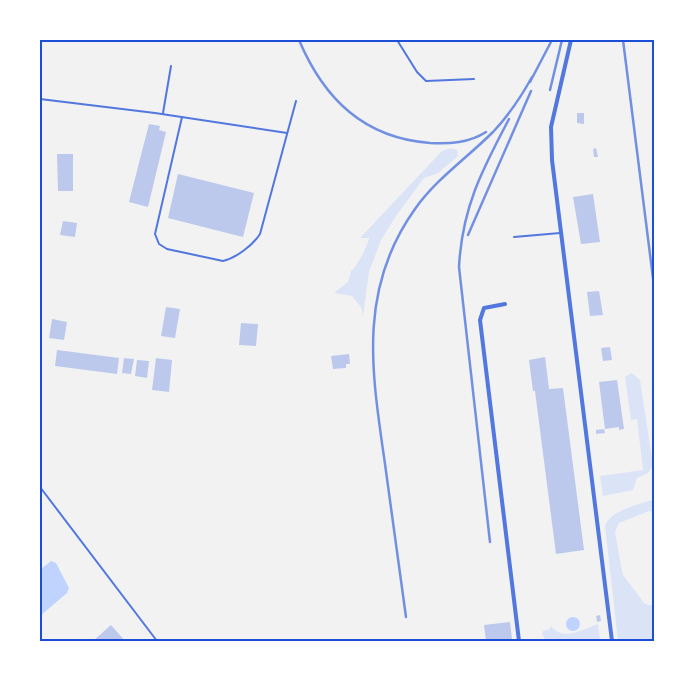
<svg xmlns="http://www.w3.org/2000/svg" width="694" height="681" font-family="Bitter,serif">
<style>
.green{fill:#dbe4f7}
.water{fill:#bfd3fe}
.building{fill:#bdc9ec}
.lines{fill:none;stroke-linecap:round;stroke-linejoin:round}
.service{stroke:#5277de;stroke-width:2}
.minor{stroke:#5277de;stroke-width:4}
.rail{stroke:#7290e2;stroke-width:2.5}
.neatline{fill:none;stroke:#1d4ed8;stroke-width:2}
</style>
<rect width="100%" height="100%" fill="#f2f2f2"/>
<g class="green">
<path d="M451 148 457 150 458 156 438 173 424 178 396 216 381 240 369 272 363 316 361 307 352 296 334 293 348 282 351 271C357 267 368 245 369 238H360L442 151Z"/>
<polygon points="632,373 640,380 653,465 648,473 637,478 633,490 603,496 600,476 643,470 637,419 631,420 625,377"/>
<path d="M652 500H654V512L649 511 619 523 615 532 621 566 623 575 645 604 654 606V641H618L605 526C611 510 637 505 652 500Z"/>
<path d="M598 624 600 639 546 641 542 634 543 631 550 629 551 626C563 642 583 629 598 624Z"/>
</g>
<g class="water">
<polygon points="51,561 56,563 69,588 67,593 40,616 40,570"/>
<circle cx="573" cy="624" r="7"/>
</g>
<g class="building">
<polygon points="577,113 584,113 584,124 577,123"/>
<polygon points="149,124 160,126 159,130 166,132 148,207 129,202"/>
<polygon points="596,148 598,157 594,157 593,149"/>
<polygon points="57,154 73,154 73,191 58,191"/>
<polygon points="178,174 254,193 243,237 168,218"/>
<polygon points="593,194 600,242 581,244 573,197"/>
<polygon points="63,221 77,223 75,237 60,235"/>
<polygon points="599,291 603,315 590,316 587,292"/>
<polygon points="166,307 180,309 175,338 161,336"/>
<polygon points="52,319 67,322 64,340 49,338"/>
<polygon points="241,323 258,324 256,346 239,345"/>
<polygon points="610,347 612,360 603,361 601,348"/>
<polygon points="57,350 119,358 117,374 55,366"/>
<polygon points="349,354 350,364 346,364 346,368 333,369 331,356"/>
<polygon points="545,357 549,389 563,388 584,550 556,554 535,391 533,391 529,360"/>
<polygon points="124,358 134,359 131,374 122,373"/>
<polygon points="156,358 172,360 169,392 152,390"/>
<polygon points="137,360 149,361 147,378 135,376"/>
<polygon points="617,380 624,429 619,430 619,427 605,429 599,382"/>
<polygon points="604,429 605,433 596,434 596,430"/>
<polygon points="600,615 601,621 597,622 596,616"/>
<polygon points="510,622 512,639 486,641 484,625"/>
<polygon points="111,625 125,641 93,641"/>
</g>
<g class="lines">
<g class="service">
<polyline points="397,40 417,72 426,81 474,79"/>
<polyline points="40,99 155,113 287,133"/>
<polyline points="163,113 171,66"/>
<path d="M182 117 155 234 159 244 167 249 223 261C236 258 253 245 260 234L296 101"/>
<polyline points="514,237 560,233"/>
<polyline points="40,487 157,641"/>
</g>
<g class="minor">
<polyline points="571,40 551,127 552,160 612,641"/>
<polyline points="505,304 484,308 480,320 519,641"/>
</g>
<g class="rail">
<path d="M299 40C324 99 364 138 430 143 450 144 469 143 486 132"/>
<polyline points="623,40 654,286"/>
<polyline points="530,82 552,40"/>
<polyline points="550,90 562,40"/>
<polyline points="468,235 531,91"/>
<path d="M490 542 459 267C462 208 482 170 509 119"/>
<path d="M406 617C399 566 392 515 385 464 372 373 357 290 415 209 436 179 467 158 493 132 508 116 521 97 532 77"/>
</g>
</g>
<rect width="694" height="681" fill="none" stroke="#ffffff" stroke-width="82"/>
<rect x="41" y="41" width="612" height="599" class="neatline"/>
</svg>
